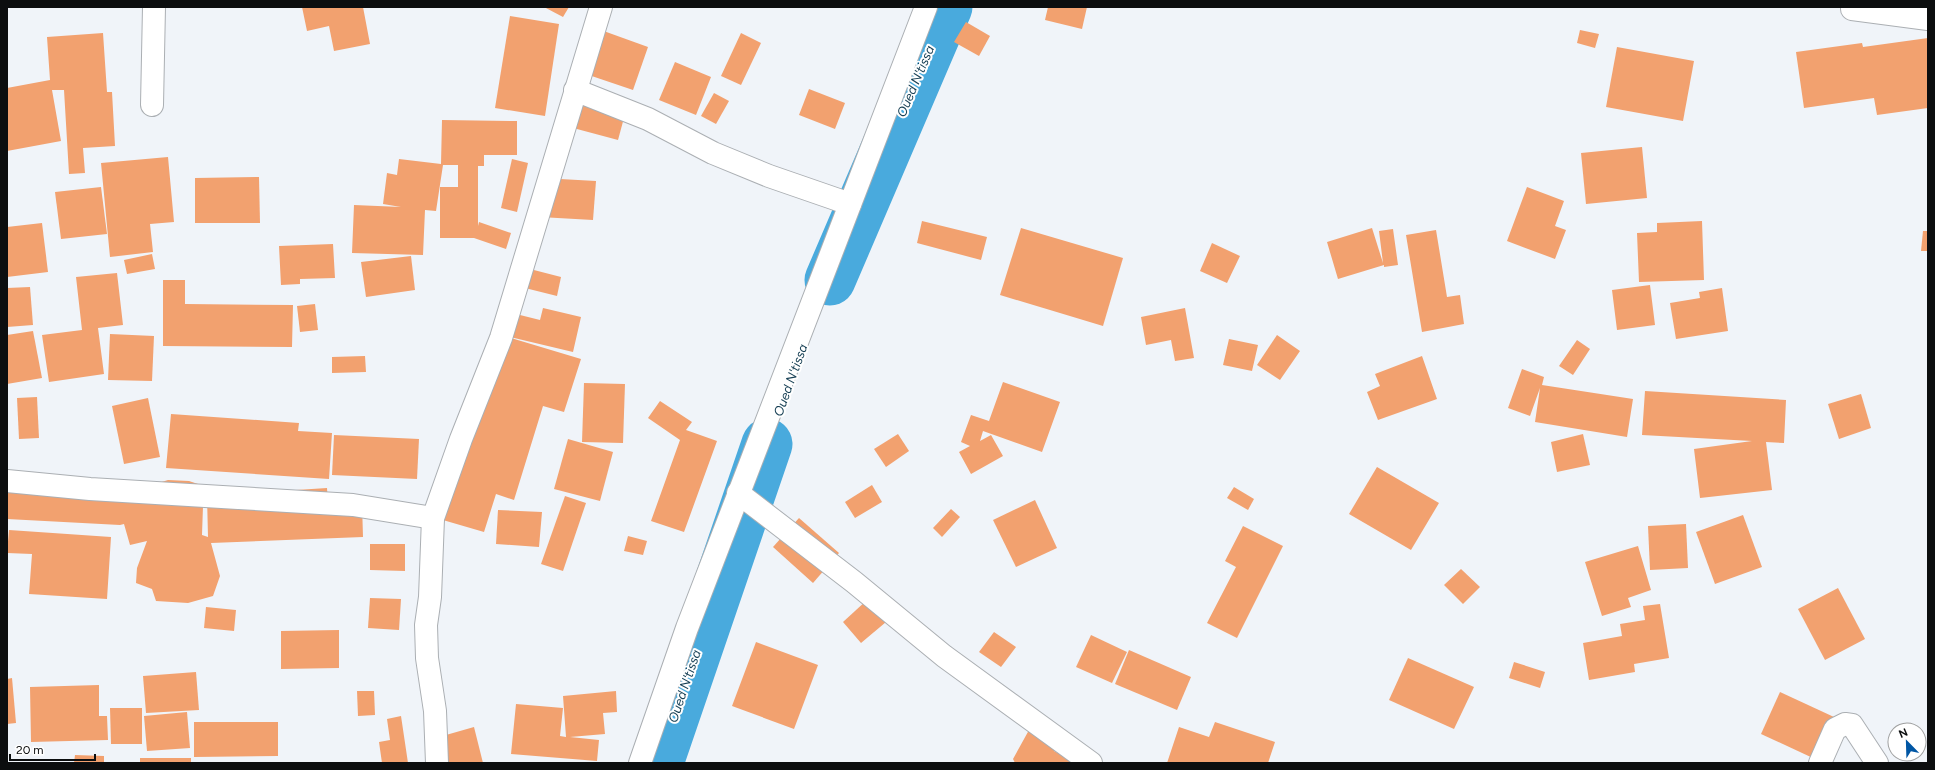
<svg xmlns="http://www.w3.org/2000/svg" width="1935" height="770" font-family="Figtree,sans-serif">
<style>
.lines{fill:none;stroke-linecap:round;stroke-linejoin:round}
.river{stroke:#49aadd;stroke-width:51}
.building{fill:#f2a16f}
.street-casing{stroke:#abafb3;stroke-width:24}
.street{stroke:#fff;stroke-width:22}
.labels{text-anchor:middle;stroke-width:4;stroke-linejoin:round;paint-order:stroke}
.water-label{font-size:13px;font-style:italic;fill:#163f54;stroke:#fff}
</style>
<rect width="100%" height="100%" fill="#f0f4f9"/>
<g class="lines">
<g class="river">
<polyline points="830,280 947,7"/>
<polyline points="658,763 767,444"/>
</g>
</g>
<g class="building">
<polygon points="302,7 363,7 370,44 334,51 329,26 307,31"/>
<polygon points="544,7 569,7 563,17"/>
<polygon points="1048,7 1087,7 1082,29 1045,20"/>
<polygon points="510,16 559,24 545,116 495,108"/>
<polygon points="966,22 990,36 979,56 954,42"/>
<polygon points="587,25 648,47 633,90 571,69"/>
<polygon points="1580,30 1599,34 1595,48 1577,43"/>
<polygon points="103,33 107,92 112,92 115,146 83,148 85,173 69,174 64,90 52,90 61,141 7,151 7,88 50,80 47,37"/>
<polygon points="741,33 761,43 741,85 721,76"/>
<polygon points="1928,38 1928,108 1877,115 1874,98 1804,108 1796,52 1862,43 1863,47"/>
<polygon points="1617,47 1694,61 1683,121 1606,107"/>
<polygon points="675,62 711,77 696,115 659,100"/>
<polygon points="572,89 628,103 618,140 562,125"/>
<polygon points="809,89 845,103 835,129 799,115"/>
<polygon points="714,93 729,101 716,124 701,116"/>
<polygon points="442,120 517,121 517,155 484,155 484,166 478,166 478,226 479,222 511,233 506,249 474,238 440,238 440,187 458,187 458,165 443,165 436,211 425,210 423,255 352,253 354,205 401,207 383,204 387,173 397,175 399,159 441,164"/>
<polygon points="1642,147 1647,198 1586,204 1581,153"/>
<polygon points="168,157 174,222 150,224 153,252 110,257 101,163"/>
<polygon points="512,159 528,163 517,212 501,208"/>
<polygon points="259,177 260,223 195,223 195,178"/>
<polygon points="542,178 596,181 593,220 540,217"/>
<polygon points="101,187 107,234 61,239 55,192"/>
<polygon points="1527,187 1564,201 1555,226 1566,230 1555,259 1507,241"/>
<polygon points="922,221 987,237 981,260 917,243"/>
<polygon points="1702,221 1704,280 1639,282 1637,233 1657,232 1657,223"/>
<polygon points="42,223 48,272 7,277 7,227"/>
<polygon points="1021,228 1123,258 1103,326 1000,295"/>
<polygon points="1372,228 1383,263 1379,231 1393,229 1398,265 1384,267 1384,265 1338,279 1327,242"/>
<polygon points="1436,230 1447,297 1460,295 1464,324 1422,332 1406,235"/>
<polygon points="1923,231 1928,231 1928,251 1921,251"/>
<polygon points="1212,243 1240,256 1227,283 1200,271"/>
<polygon points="333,244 335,278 300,279 300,284 281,285 279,246"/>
<polygon points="152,254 155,269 127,274 124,260"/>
<polygon points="411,256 415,290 366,297 361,262"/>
<polygon points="530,269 561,277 557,296 525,288"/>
<polygon points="117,273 123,325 98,328 104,374 49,382 42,335 82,330 76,277"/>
<polygon points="163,280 185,280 185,304 293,305 292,347 163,346"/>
<polygon points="1650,285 1655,325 1617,330 1612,290"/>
<polygon points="30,287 33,325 7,327 7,288"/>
<polygon points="1722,288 1728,331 1676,339 1670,303 1700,298 1699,292"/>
<polygon points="315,304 318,330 300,332 297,306"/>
<polygon points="543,308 581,317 573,352 498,334 504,311 540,320"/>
<polygon points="1185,308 1194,358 1175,361 1171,340 1146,345 1141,317"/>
<polygon points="33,331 42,378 7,384 7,335"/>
<polygon points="110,334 154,336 152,381 108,380"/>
<polygon points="1277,335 1300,351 1280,380 1257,365"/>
<polygon points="511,338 581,359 564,412 543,406 514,500 496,494 484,532 436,518"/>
<polygon points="1229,339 1258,345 1252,371 1223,365"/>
<polygon points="1577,340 1590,349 1573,375 1559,366"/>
<polygon points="365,356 366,372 332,373 332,357"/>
<polygon points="1422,356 1437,399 1378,420 1367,392 1380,386 1375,374"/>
<polygon points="1522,369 1544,377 1542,385 1633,399 1627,437 1535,422 1540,388 1530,416 1508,408"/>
<polygon points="1003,382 1060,402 1042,452 983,431 980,441 991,435 1003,456 971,474 959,452 970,446 961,442 971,415 989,421"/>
<polygon points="584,383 625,384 623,443 582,442"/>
<polygon points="1645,391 1786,400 1784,443 1766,442 1772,490 1700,498 1694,449 1752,441 1642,435"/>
<polygon points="1861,394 1871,428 1839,439 1828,404"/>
<polygon points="37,397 39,438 19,439 17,398"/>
<polygon points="148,398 160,457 124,464 112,406"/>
<polygon points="660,401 692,422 686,430 717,441 684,532 651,521 680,440 648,418"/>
<polygon points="171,414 299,423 298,431 332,433 329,479 166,468"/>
<polygon points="898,434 909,451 886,467 874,449"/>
<polygon points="1583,434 1590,465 1557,472 1551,442"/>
<polygon points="334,435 419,439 417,479 332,475"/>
<polygon points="568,439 613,452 600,501 554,489"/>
<polygon points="1377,467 1439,503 1411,550 1349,514"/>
<polygon points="7,478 149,486 168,480 189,481 198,484 203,506 202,535 208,537 207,496 327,488 328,504 362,503 363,537 211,543 220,576 213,596 188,603 156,601 152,589 136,583 137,568 147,541 130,545 124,524 120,525 7,519"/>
<polygon points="872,485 882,502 855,518 845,502"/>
<polygon points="1234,487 1254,499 1248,510 1227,498"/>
<polygon points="565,496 586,503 563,571 541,564"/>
<polygon points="1035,500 1057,548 1016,567 993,520"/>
<polygon points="951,509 960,517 942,537 933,528"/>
<polygon points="498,510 542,512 539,547 496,544"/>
<polygon points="1743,515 1762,567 1715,584 1696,532"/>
<polygon points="799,518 839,553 813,583 773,547"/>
<polygon points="1686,524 1688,568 1650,570 1648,526"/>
<polygon points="1243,526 1283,546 1237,638 1207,623 1236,567 1225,561"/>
<polygon points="9,530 111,537 107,599 29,594 32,554 7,553"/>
<polygon points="628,536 647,541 643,555 624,551"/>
<polygon points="370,544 405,544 405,571 370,570"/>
<polygon points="1638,546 1651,590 1628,598 1631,607 1602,616 1585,562"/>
<polygon points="1461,569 1480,587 1463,604 1444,585"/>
<polygon points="1838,588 1865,639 1825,660 1798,609"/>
<polygon points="370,598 401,599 399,630 368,628"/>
<polygon points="867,600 886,622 861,643 843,622"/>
<polygon points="1660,604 1669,658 1634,664 1635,672 1589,680 1583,643 1622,636 1620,624 1645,620 1643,606"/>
<polygon points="206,607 236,610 234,631 204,628"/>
<polygon points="339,630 339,668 281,669 281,631"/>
<polygon points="994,632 1016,647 1001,667 979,652"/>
<polygon points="1091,635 1127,652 1112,683 1076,667"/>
<polygon points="756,642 818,665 794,729 732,706"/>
<polygon points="1129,650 1191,677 1177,710 1115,684"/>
<polygon points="1408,658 1474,687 1454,729 1389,700"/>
<polygon points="1514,662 1545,672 1540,688 1509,678"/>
<polygon points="196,672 199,710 146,713 143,676"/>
<polygon points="12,678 16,723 7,724 7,679"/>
<polygon points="99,685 99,716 107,716 108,740 31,742 30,687"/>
<polygon points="357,691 374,691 375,715 358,716"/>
<polygon points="616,691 617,712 603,713 605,734 570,737 599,740 597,761 511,754 516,704 563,708 560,736 566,737 563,696"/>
<polygon points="1780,692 1834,717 1815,759 1761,734"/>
<polygon points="110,708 142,708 142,744 111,744"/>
<polygon points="187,712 190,748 147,751 144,716"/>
<polygon points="401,716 408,763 382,763 379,742 390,740 387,719"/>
<polygon points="1034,721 1062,736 1054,751 1071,760 1095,763 1015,763 1013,759"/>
<polygon points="194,722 278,722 278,756 194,757"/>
<polygon points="1215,722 1275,742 1268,763 1167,763 1179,727 1209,737"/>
<polygon points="474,727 483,763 431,763 425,741"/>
<polygon points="75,755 104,756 104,763 74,763"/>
<rect x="140" y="758" width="51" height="5"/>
</g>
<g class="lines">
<g class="street-casing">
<g id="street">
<polyline points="1852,9 1928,19"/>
<polyline points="575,90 648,119 713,153 769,176 850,204"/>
<polyline points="152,105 154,7"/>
<polyline points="7,481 90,489 353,505 433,518"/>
<polyline points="738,493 854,582 944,656 1091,763"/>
<polyline points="437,763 435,711 427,658 426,625 430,597 433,518 461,439 501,338 601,7"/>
<polyline points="640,763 687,628 926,7"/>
<polyline points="1820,763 1835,729 1845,724 1852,725 1877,763"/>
</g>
</g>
<use href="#street" class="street"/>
</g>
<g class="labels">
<g class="water-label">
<text transform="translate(915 81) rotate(-67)" y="5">Oued N'tissa</text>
<text transform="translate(790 380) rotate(-70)" y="5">Oued N'tissa</text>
<text transform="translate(684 686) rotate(-71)" y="5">Oued N'tissa</text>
</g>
</g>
<rect width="1935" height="770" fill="none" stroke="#0c0e0f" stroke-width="16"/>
<g transform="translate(1907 742) rotate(337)"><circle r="19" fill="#ffffff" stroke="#9e9f9f"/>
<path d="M0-3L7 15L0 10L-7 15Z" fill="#0056a4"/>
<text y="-6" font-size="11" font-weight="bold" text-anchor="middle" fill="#0c0e0f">N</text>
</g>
<path d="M10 754v6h85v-6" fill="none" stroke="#0c0e0f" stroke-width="2"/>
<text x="16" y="754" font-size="12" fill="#0c0e0f" stroke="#ffffff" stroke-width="3" paint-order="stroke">20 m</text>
</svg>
